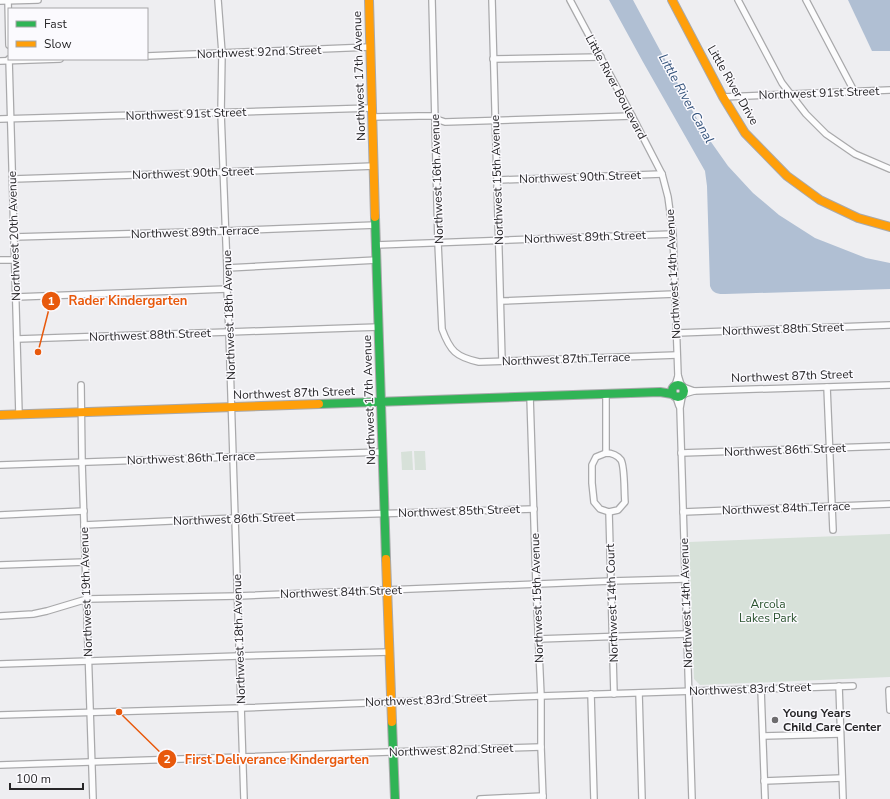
<svg xmlns="http://www.w3.org/2000/svg" width="890" height="799" font-family="'Nunito Sans',sans-serif">
<style>
.green{fill:#d7e1d9}
.water{fill:#b0bfd3}
.lines{fill:none;stroke-linecap:round;stroke-linejoin:round}
.street-casing{stroke:#a9a9ab;stroke-width:8}
.fast-casing{stroke:#a9a9ab;stroke-width:10}
.slow-casing{stroke:#a9a9ab;stroke-width:10}
.street{stroke:#fcfcfd;stroke-width:5.5}
.fast{stroke:#30b455;stroke-width:8}
.slow{stroke:#ff9f0a;stroke-width:8}
.poi-dot{fill:#6d6c6e;stroke:#fbfafe;stroke-width:1.5}
.labels{text-anchor:middle;stroke-width:3;stroke-linejoin:round;paint-order:stroke}
.street-label{font-size:12px;fill:#272628;stroke:#fbfafe}
.park-label{font-size:12px;fill:#2a522e;stroke:#fbfafe}
.poi-label{font-size:12px;font-weight:bold;fill:#272628;stroke:#fbfafe;text-anchor:start}
.water-label{font-size:13px;font-style:italic;fill:#34537b;stroke:#fbfafe}
.leader{fill:none;stroke:#e8590c;stroke-width:1.5}
.callout-dot{fill:#e8590c;stroke:#fbfafe;stroke-width:1.5}
.mark-label{font-size:12px;text-anchor:middle;font-weight:bold;fill:#fff}
.callout-label{font-size:13px;text-anchor:middle;font-weight:bold;fill:#e8590c;stroke:#fbfafe;stroke-width:3;stroke-linejoin:round;paint-order:stroke}
</style>
<rect width="100%" height="100%" fill="#eeeef1"/>
<g class="green">
<polygon points="412,451 413,470 402,470 401,452"/>
<polygon points="414,451 425,451 426,470 415,470"/>
<polygon points="890,534 890,677 700,685 694,679 689,542"/>
</g>
<g class="water">
<path d="M609 0H633L704 132 728 166 753 193 779 215 815 238 866 258 890 263V289L725 294C718 294 713 294 710 286L707 186 705 171 643 62Z"/>
<polygon points="848,0 890,0 890,51 872,51"/>
</g>
<g class="lines">
<g class="street-casing">
<g id="street">
<polyline points="8,0 9,45"/>
<polyline points="218,0 222,53 221,113 227,268 227,289 229,332 244,799"/>
<path d="M432 0 438 243 442 329C450 351 456 357 479 362L677 355"/>
<polyline points="492,0 502,361"/>
<polyline points="570,0 632,116 662,174 668,197 673,234 678,375 681,385"/>
<polyline points="738,0 782,83 806,114 826,134 855,154 890,169"/>
<polyline points="806,0 854,91"/>
<polyline points="0,1 38,0"/>
<polyline points="147,56 370,47"/>
<polyline points="9,59 19,414"/>
<polyline points="493,59 601,57"/>
<polyline points="0,61 60,59"/>
<polyline points="723,97 890,90"/>
<polyline points="372,117 419,116 435,116 439,120 445,122 632,116"/>
<polyline points="0,119 372,108"/>
<polyline points="13,179 224,172 374,166"/>
<polyline points="498,180 662,174"/>
<polyline points="14,237 225,231 376,225"/>
<polyline points="376,245 673,234"/>
<polyline points="0,260 15,260"/>
<polyline points="227,268 377,260"/>
<polyline points="16,297 227,289"/>
<polyline points="501,301 675,294"/>
<polyline points="677,333 890,325"/>
<polyline points="17,339 229,332 379,327"/>
<polyline points="81,385 82,462 93,799"/>
<polyline points="675,386 678,376"/>
<polyline points="683,387 694,391 890,385"/>
<polyline points="827,387 833,530"/>
<polyline points="606,394 606,453"/>
<polyline points="684,394 694,391"/>
<polyline points="530,396 536,584 541,696 541,747 543,799"/>
<polyline points="676,397 679,406"/>
<polyline points="682,397 680,408 692,799"/>
<path d="M606 453C612 453 617 455 621 460 625 467 624 493 625 502L618 510 609 512 600 509 594 502 592 483V465L596 457Z"/>
<polyline points="681,453 890,446"/>
<polyline points="0,465 382,452"/>
<polyline points="609,512 614,694"/>
<polyline points="683,512 890,504"/>
<polyline points="0,515 84,511"/>
<polyline points="84,525 235,518 534,509"/>
<polyline points="0,565 85,562"/>
<polyline points="0,616 33,614 47,611 87,599 238,596 611,581 685,579"/>
<polyline points="538,639 686,634"/>
<polyline points="0,664 239,656 390,652"/>
<polyline points="839,686 843,799"/>
<polyline points="761,689 765,799"/>
<polyline points="889,690 890,710"/>
<polyline points="639,693 642,799"/>
<polyline points="591,694 594,799"/>
<polyline points="0,715 241,708 541,696 853,686"/>
<polyline points="763,736 840,734"/>
<polyline points="0,765 541,747"/>
<polyline points="764,781 842,778"/>
<polyline points="480,799 543,796"/>
</g>
</g>
<g class="fast-casing">
<g id="fast">
<polyline points="375,217 386,559"/>
<circle cx="678" cy="391" r="6"/>
<polyline points="319,404 660,392 672,394"/>
<polyline points="392,722 395,799"/>
</g>
</g>
<g class="slow-casing">
<g id="slow">
<polyline points="369,0 375,217"/>
<polyline points="672,0 723,97 745,133 787,176 820,200 858,218 890,227"/>
<polyline points="0,415 319,404"/>
<polyline points="386,559 392,722"/>
</g>
</g>
<use href="#street" class="street"/>
<use href="#fast" class="fast"/>
<use href="#slow" class="slow"/>
</g>
<circle class="poi-dot" cx="775" cy="720" r="4"/>
<g class="labels">
<g class="street-label">
<text transform="translate(259 52) rotate(-2)" y="4">Northwest 92nd Street</text>
<text transform="translate(359 76) rotate(-92)" y="4">Northwest 17th Avenue</text>
<text transform="translate(733 85) rotate(60)" y="4">Little River Drive</text>
<text transform="translate(616 87) rotate(62)" y="4">Little River Boulevard</text>
<text transform="translate(819 93) rotate(-2)" y="4">Northwest 91st Street</text>
<text transform="translate(186 114) rotate(-2)" y="4">Northwest 91st Street</text>
<text transform="translate(193 173) rotate(-2)" y="4">Northwest 90th Street</text>
<text transform="translate(580 177) rotate(-2)" y="4">Northwest 90th Street</text>
<text transform="translate(437 179) rotate(-92)" y="4">Northwest 16th Avenue</text>
<text transform="translate(497 180) rotate(-92)" y="4">Northwest 15th Avenue</text>
<text transform="translate(195 232) rotate(-2)" y="4">Northwest 89th Terrace</text>
<text transform="translate(14 236) rotate(-92)" y="4">Northwest 20th Avenue</text>
<text transform="translate(585 237) rotate(-2)" y="4">Northwest 89th Street</text>
<text transform="translate(673 274) rotate(-93)" y="4">Northwest 14th Avenue</text>
<text transform="translate(229 315) rotate(-92)" y="4">Northwest 18th Avenue</text>
<text transform="translate(783 329) rotate(-2)" y="4">Northwest 88th Street</text>
<text transform="translate(150 335) rotate(-2)" y="4">Northwest 88th Street</text>
<text transform="translate(566 359) rotate(-2)" y="4">Northwest 87th Terrace</text>
<text transform="translate(792 376) rotate(-2)" y="4">Northwest 87th Street</text>
<text transform="translate(294 393) rotate(-2)" y="4">Northwest 87th Street</text>
<text transform="translate(369 400) rotate(-92)" y="4">Northwest 17th Avenue</text>
<text transform="translate(785 450) rotate(-2)" y="4">Northwest 86th Street</text>
<text transform="translate(191 458) rotate(-2)" y="4">Northwest 86th Terrace</text>
<text transform="translate(786 508) rotate(-2)" y="4">Northwest 84th Terrace</text>
<text transform="translate(459 511) rotate(-2)" y="4">Northwest 85th Street</text>
<text transform="translate(234 519) rotate(-2)" y="4">Northwest 86th Street</text>
<text transform="translate(86 592) rotate(-92)" y="4">Northwest 19th Avenue</text>
<text transform="translate(341 592) rotate(-2)" y="4">Northwest 84th Street</text>
<text transform="translate(537 598) rotate(-92)" y="4">Northwest 15th Avenue</text>
<text transform="translate(612 603) rotate(-92)" y="4">Northwest 14th Court</text>
<text transform="translate(686 603) rotate(-92)" y="4">Northwest 14th Avenue</text>
<text transform="translate(239 639) rotate(-92)" y="4">Northwest 18th Avenue</text>
<text transform="translate(750 689) rotate(-2)" y="4">Northwest 83rd Street</text>
<text transform="translate(426 700) rotate(-2)" y="4">Northwest 83rd Street</text>
<text transform="translate(451 750) rotate(-2)" y="4">Northwest 82nd Street</text>
</g>
<g class="park-label">
<text x="768" y="608">Arcola<tspan x="768" dy="14">Lakes Park</tspan></text>
</g>
<g class="poi-label">
<text x="783" y="717">Young Years<tspan x="783" dy="14">Child Care Center</tspan></text>
</g>
<g class="water-label">
<text transform="translate(687 98) rotate(61)" y="5">Little River Canal</text>
</g>
</g>
<path class="leader" d="M38 352L51 301M119 712L167 759"/>
<g class="callout-dot">
<circle cx="38" cy="352" r="4"/>
<circle cx="119" cy="712" r="4"/>
<circle cx="51" cy="301" r="10"/>
<circle cx="167" cy="759" r="10"/>
</g>
<g class="mark-label">
<text x="51" y="305">1</text>
<text x="167" y="763">2</text>
</g>
<g class="callout-label">
<text x="128" y="305">Rader Kindergarten</text>
<text x="277" y="764">First Deliverance Kindergarten</text>
</g>
<rect x="8" y="8" width="140" height="52" fill="#fbfafe" stroke="#a6a5a8"/>
<rect x="16" y="21" width="20" height="6" fill="#30b455" stroke="#a6a5a8"/>
<text x="44" y="28" font-size="12" fill="#272628">Fast</text>
<rect x="16" y="41" width="20" height="6" fill="#ff9f0a" stroke="#a6a5a8"/>
<text x="44" y="48" font-size="12" fill="#272628">Slow</text>
<path d="M10 783v6h73v-6" fill="none" stroke="#272628" stroke-width="2"/>
<text x="16" y="783" font-size="12" fill="#272628" stroke="#fbfafe" stroke-width="3" paint-order="stroke">100 m</text>
</svg>
